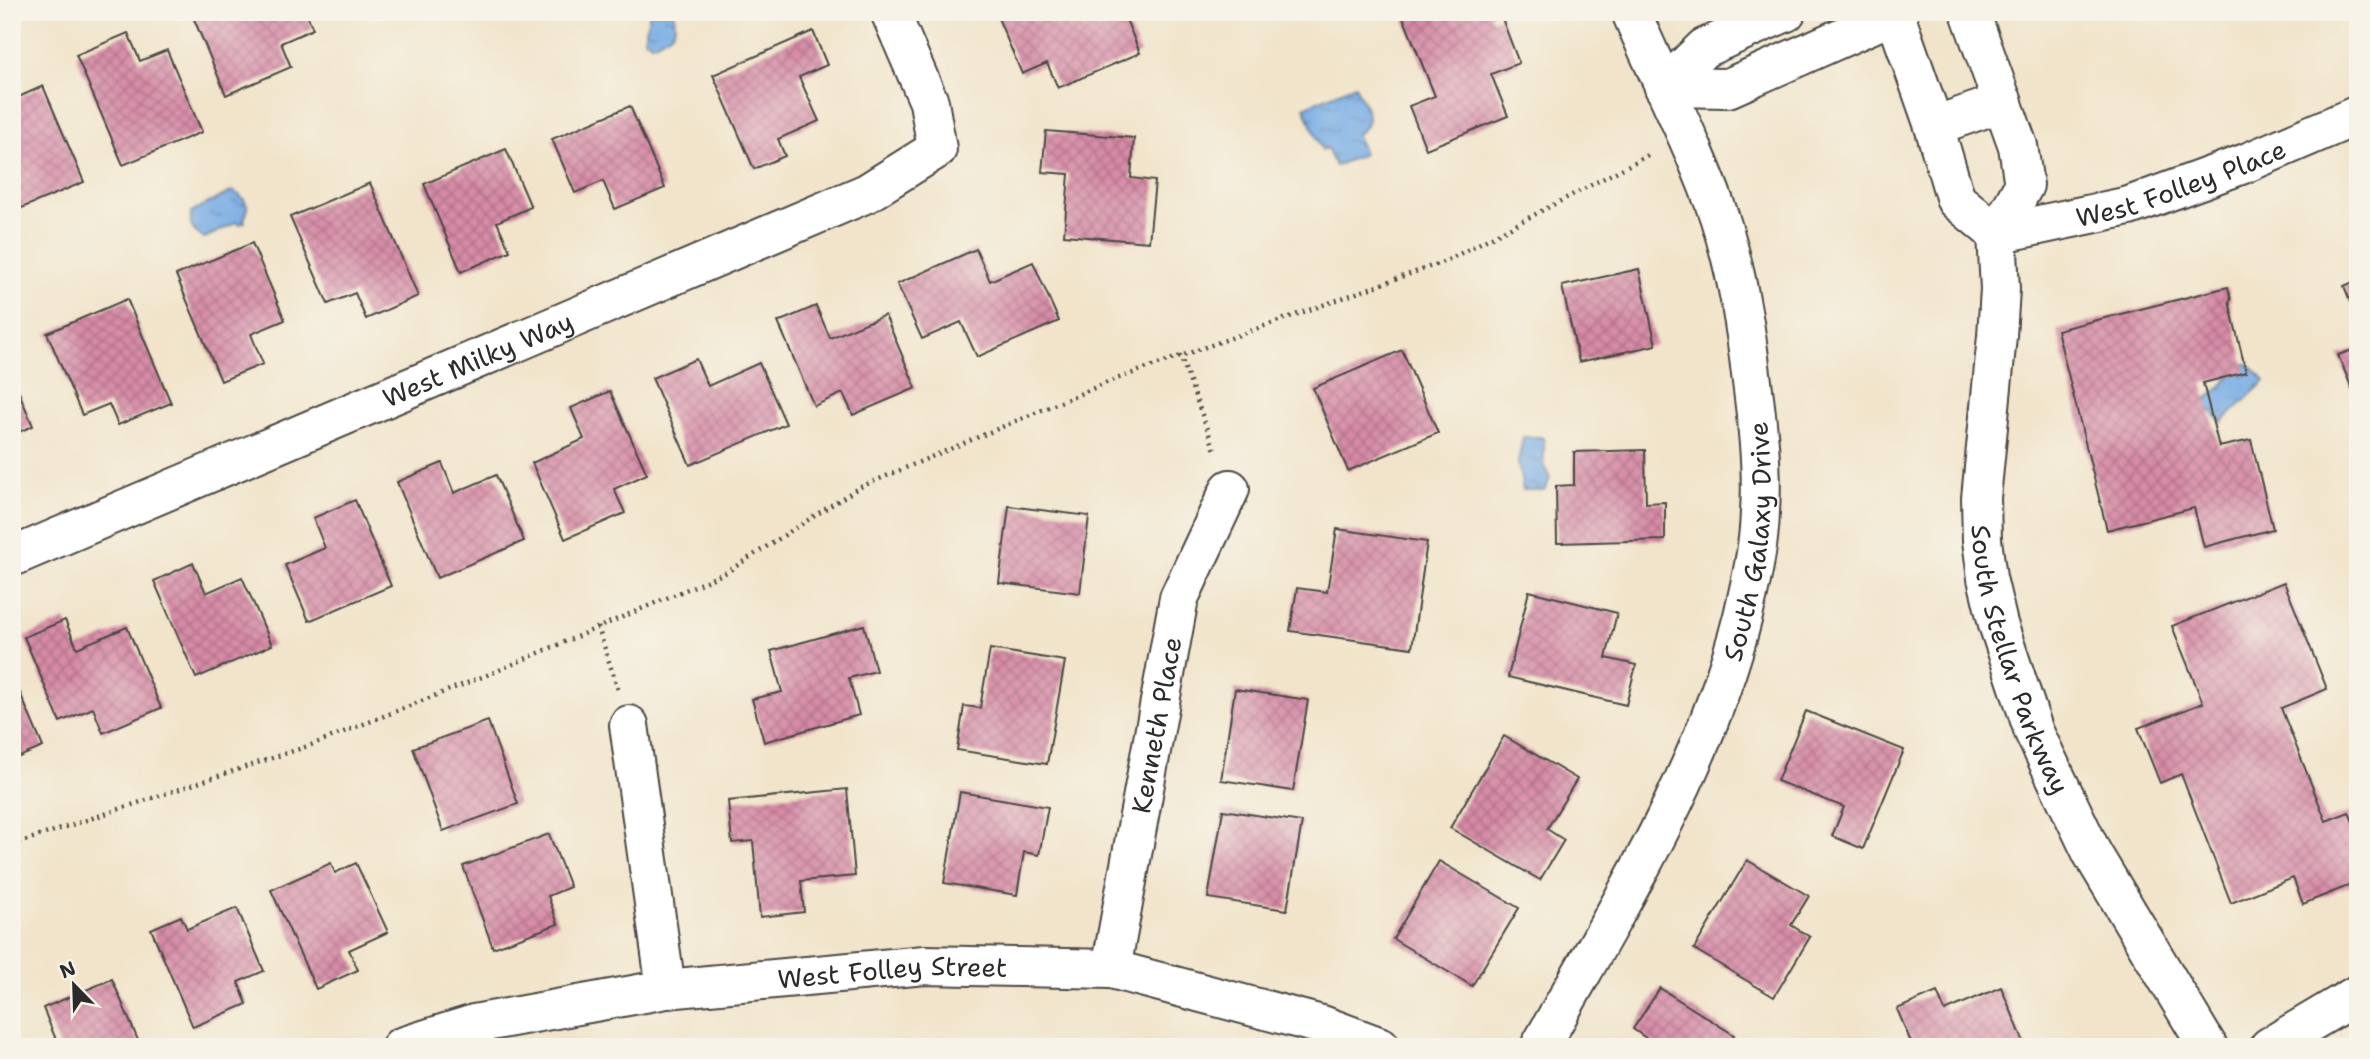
<svg xmlns="http://www.w3.org/2000/svg" width="2370" height="1059" viewBox="0 0 2370 1059" font-family="'Shantell Sans',sans-serif">
	<defs>
		<pattern id="water-ripples" width="26" height="14" patternUnits="userSpaceOnUse" patternTransform="scale(1.75)"><rect width="26" height="14" fill="#76abe4"/><path d="M2 4q2-2 4 0t4 0M15 11q2-2 4 0t4 0" fill="none" stroke="#618bb9"/></pattern>
		<pattern id="building-cross-hatch" width="8" height="8" patternUnits="userSpaceOnUse" patternTransform="scale(1.75)"><rect width="8" height="8" fill="#d78ba7"/><path d="M0 0l8 8M0 8l8-8" fill="none" stroke="#af7288"/></pattern>
	</defs>
	<rect width="100%" height="100%" fill="#f7f3e8"/>
	<filter id="ink" filterUnits="userSpaceOnUse"><feTurbulence type="fractalNoise" baseFrequency=".0143" numOctaves="2"/><feDisplacementMap in="SourceGraphic" scale="14" xChannelSelector="R" yChannelSelector="G"/><feConvolveMatrix kernelMatrix="1 2 1 2 8 2 1 2 1" color-interpolation-filters="sRGB"/></filter>
	<filter id="wash" filterUnits="userSpaceOnUse"><feTurbulence type="fractalNoise" baseFrequency=".00686" numOctaves="4" result="noise"/><feDisplacementMap in="SourceGraphic" scale="28" xChannelSelector="R" yChannelSelector="G"/><feGaussianBlur stdDeviation="1.57" result="paint"/><feColorMatrix in="noise" values="0 0 0 0 0 0 0 0 0 0 0 0 0 0 0 0 0 1.4 0 .05"/><feComposite in="paint" operator="in"/></filter>
	<g filter="url(#wash)">
		<rect width="100%" height="100%" fill="#f1e4ca"/>
		<g fill="url(#water-ripples)" stroke="#506b88" stroke-width="2">
			<path d="M650 12H674L675 25 673 32 653 44 644 38Z"/>
			<path d="M1355 85C1363 103 1379 123 1356 134L1364 154 1335 166 1327 148 1322 150 1304 107Z"/>
			<path d="M233 191C245 198 252 206 244 219L245 222 239 224 237 222 205 238C191 232 190 226 191 212Z"/>
			<path d="M2244 364H2249L2265 381 2222 422 2203 403Z"/>
			<path d="M1523 437H1541L1544 440V466L1550 479 1544 490H1523L1518 463Z"/>
		</g>
		<g id="blocks">
			<g fill="url(#building-cross-hatch)">
				<path d="M191 12H306L313 29 281 43 291 67 226 95Z"/>
				<path d="M1013 12H1123L1140 53 1058 88 1047 63 1022 74 998 18Z"/>
				<path d="M1415 12H1489L1492 20 1501 16 1519 63 1491 74 1508 116 1426 149 1409 106 1435 96 1403 17Z"/>
				<path d="M813 31 827 65 799 77 819 121 778 139 785 156 754 169 713 75Z"/>
				<path d="M128 33 140 61 167 50 202 132 123 165 76 55Z"/>
				<path d="M43 86 84 182 12 212V134L22 130 12 108V100Z"/>
				<path d="M630 106 665 188 615 209 603 181 575 193 552 139Z"/>
				<path d="M1046 131 1134 138 1131 178 1155 181 1149 242 1064 235 1069 174 1042 172Z"/>
				<path d="M506 149 531 207 497 222 510 251 461 272 424 184Z"/>
				<path d="M370 183 418 296 366 319 355 293 328 304 290 217Z"/>
				<path d="M252 243 285 320 251 334 263 364 221 381 176 275Z"/>
				<path d="M976 249 990 281 1033 262 1059 321 977 357 961 322 922 339 897 284Z"/>
				<path d="M1639 269 1656 345 1579 362 1562 286Z"/>
				<path d="M2358 280V320L2344 286Z"/>
				<path d="M2228 287 2231 300 2229 301 2246 372 2203 383 2219 447 2251 440 2273 529 2204 547 2194 508 2107 530 2057 330Z"/>
				<path d="M127 299 171 403 118 425 109 404 82 415 47 333Z"/>
				<path d="M816 306 830 338 885 315 916 388 853 415 843 393 814 406 778 322Z"/>
				<path d="M2358 348V403L2338 355Z"/>
				<path d="M1402 350 1438 433 1348 471 1313 388Z"/>
				<path d="M696 359 708 386 759 363 786 424 690 465 652 378Z"/>
				<path d="M12 376 33 426 12 435Z"/>
				<path d="M610 391 647 474 614 489 625 513 565 539 532 463 584 439 571 408Z"/>
				<path d="M1645 450 1646 503 1665 502V540L1557 543 1556 486 1574 485V452Z"/>
				<path d="M442 463 454 493 496 475 524 541 437 578 397 482Z"/>
				<path d="M355 500 391 586 309 621 285 565 325 548 313 518Z"/>
				<path d="M1009 506 1089 516 1080 593 999 583Z"/>
				<path d="M1337 529 1427 542 1412 648 1290 631 1297 588 1327 592Z"/>
				<path d="M193 563 206 593 242 577 272 645 196 678 154 581Z"/>
				<path d="M2284 582 2327 689 2281 708 2326 821 2349 812 2358 834V882L2303 904 2293 878 2231 903 2181 774 2160 783 2138 728 2203 703 2172 626Z"/>
				<path d="M1529 591 1617 613 1606 658 1636 665 1626 705 1508 677Z"/>
				<path d="M65 620 77 648 127 627 161 708 103 733 93 708 60 722 24 637Z"/>
				<path d="M864 625 876 671 849 678 859 715 764 742 752 699 782 692 771 651Z"/>
				<path d="M990 649 1065 661 1047 764 957 750 964 706 980 708Z"/>
				<path d="M15 681 43 747 12 760V682Z"/>
				<path d="M1235 689 1308 700 1293 791 1221 780Z"/>
				<path d="M1806 711 1904 750 1863 849 1832 836 1844 807 1777 781Z"/>
				<path d="M488 721 518 804 443 831 413 748Z"/>
				<path d="M1504 736 1577 779 1547 829 1564 840 1540 880 1450 828Z"/>
				<path d="M847 789 855 876 801 881 804 912 760 917 753 841 732 843 728 801Z"/>
				<path d="M960 792 1048 807 1039 855 1024 852 1017 895 944 883Z"/>
				<path d="M1223 810 1302 822 1287 910 1208 898Z"/>
				<path d="M549 834 570 887 548 896 558 924 493 948 463 866Z"/>
				<path d="M1747 860 1809 896 1791 925 1810 937 1774 997 1694 949Z"/>
				<path d="M1439 861 1519 908 1472 986 1393 939Z"/>
				<path d="M331 863 335 873 356 863 388 932 349 950 358 970 316 989 271 890Z"/>
				<path d="M237 908 264 971 238 982 247 1004 193 1027 151 929 181 916 187 929Z"/>
				<path d="M112 979 140 1045 59 1047 43 1008Z"/>
				<path d="M2001 987 2026 1047H1913L1897 1009 1937 992 1945 1011Z"/>
				<path d="M1660 988 1734 1035 1726 1047H1659L1633 1029Z"/>
				<path d="M1007 1044H1037L1038 1047H1007Z"/>
			</g>
		</g>
	</g>
	<g filter="url(#ink)">
		<use href="#blocks" fill-opacity="0" stroke="#494743" stroke-width="2"/>
		<g fill="none" stroke-linecap="round" stroke-linejoin="round">
			<defs>
				<g id="minor">
					<path d="M1894 12 1934 126 1956 200 1997 234"/>
					<path id="s1" d="M1970 12 2018 146 2024 185 1997 234 2000 289 1997 336 1981 498 1982 540 1987 578 1998 624 2034 732 2092 853 2208 1047"/>
					<path d="M1664 87 1728 88 1899 12"/>
					<path d="M1664 87 1704 48 1786 12"/>
					<path d="M1934 126 2003 102"/>
					<path id="s2" d="M1997 234 2129 206 2246 163 2358 115"/>
					<path id="s3" d="M12 557 867 193 937 149 929 102 890 12"/>
					<path d="M629 725 666 989"/>
					<path id="s4" d="M1111 969 1179 598 1230 489"/>
					<path id="s5" d="M401 1047 474 1024 666 989 925 965 1111 969 1322 1025 1381 1047"/>
					<path id="s6" d="M1540 1047C1617 908 1704 772 1743 616 1751 582 1759 547 1760 512 1763 466 1757 420 1751 374 1745 321 1736 268 1719 216 1695 147 1660 80 1631 12"/>
					<path d="M2269 1047 2358 994"/>
				</g>
			</defs>
			<use href="#minor" stroke="#494743" stroke-width="42"/>
			<g stroke="#494743" stroke-width="4.5" stroke-dasharray="2 5" stroke-linecap="butt">
				<path d="M1180 355 1216 453"/>
				<path d="M598 627 618 690"/>
				<path d="M12 845 311 745 497 671 727 572 858 488 1108 382 1446 261 1652 153"/>
			</g>
			<use href="#minor" stroke="#fff" stroke-width="38"/>
		</g>
	</g>
	<g text-anchor="middle" dominant-baseline="central" stroke-width="5" stroke-linejoin="round" paint-order="stroke">
		<g font-size="26" fill="#2b2b2b" stroke="#f7f3e8">
			<text stroke="none"><textPath href="#s2" startOffset="191">West Folley Place</textPath></text>
			<text stroke="none"><textPath href="#s3" startOffset="506">West Milky Way</textPath></text>
			<text stroke="none"><textPath href="#s6" startOffset="553">South Galaxy Drive</textPath></text>
			<text stroke="none"><textPath href="#s1" startOffset="670">South Stellar Parkway</textPath></text>
			<text stroke="none"><textPath href="#s4" startOffset="248">Kenneth Place</textPath></text>
			<text stroke="none"><textPath href="#s5" startOffset="499">West Folley Street</textPath></text>
		</g>
	</g>
	<rect width="2370" height="1059" fill="none" stroke="#f7f3e8" stroke-width="42"/>
	<g transform="translate(74 985) rotate(337)" stroke="#f7f3e8" stroke-width="5" paint-order="stroke">
	<path d="M0-5L12 26L0 18L-12 26Z" fill="#2b2b2b"/>
	<text y="-10" font-size="19" font-weight="bold" text-anchor="middle" fill="#2b2b2b">N</text>
	</g>
</svg>
